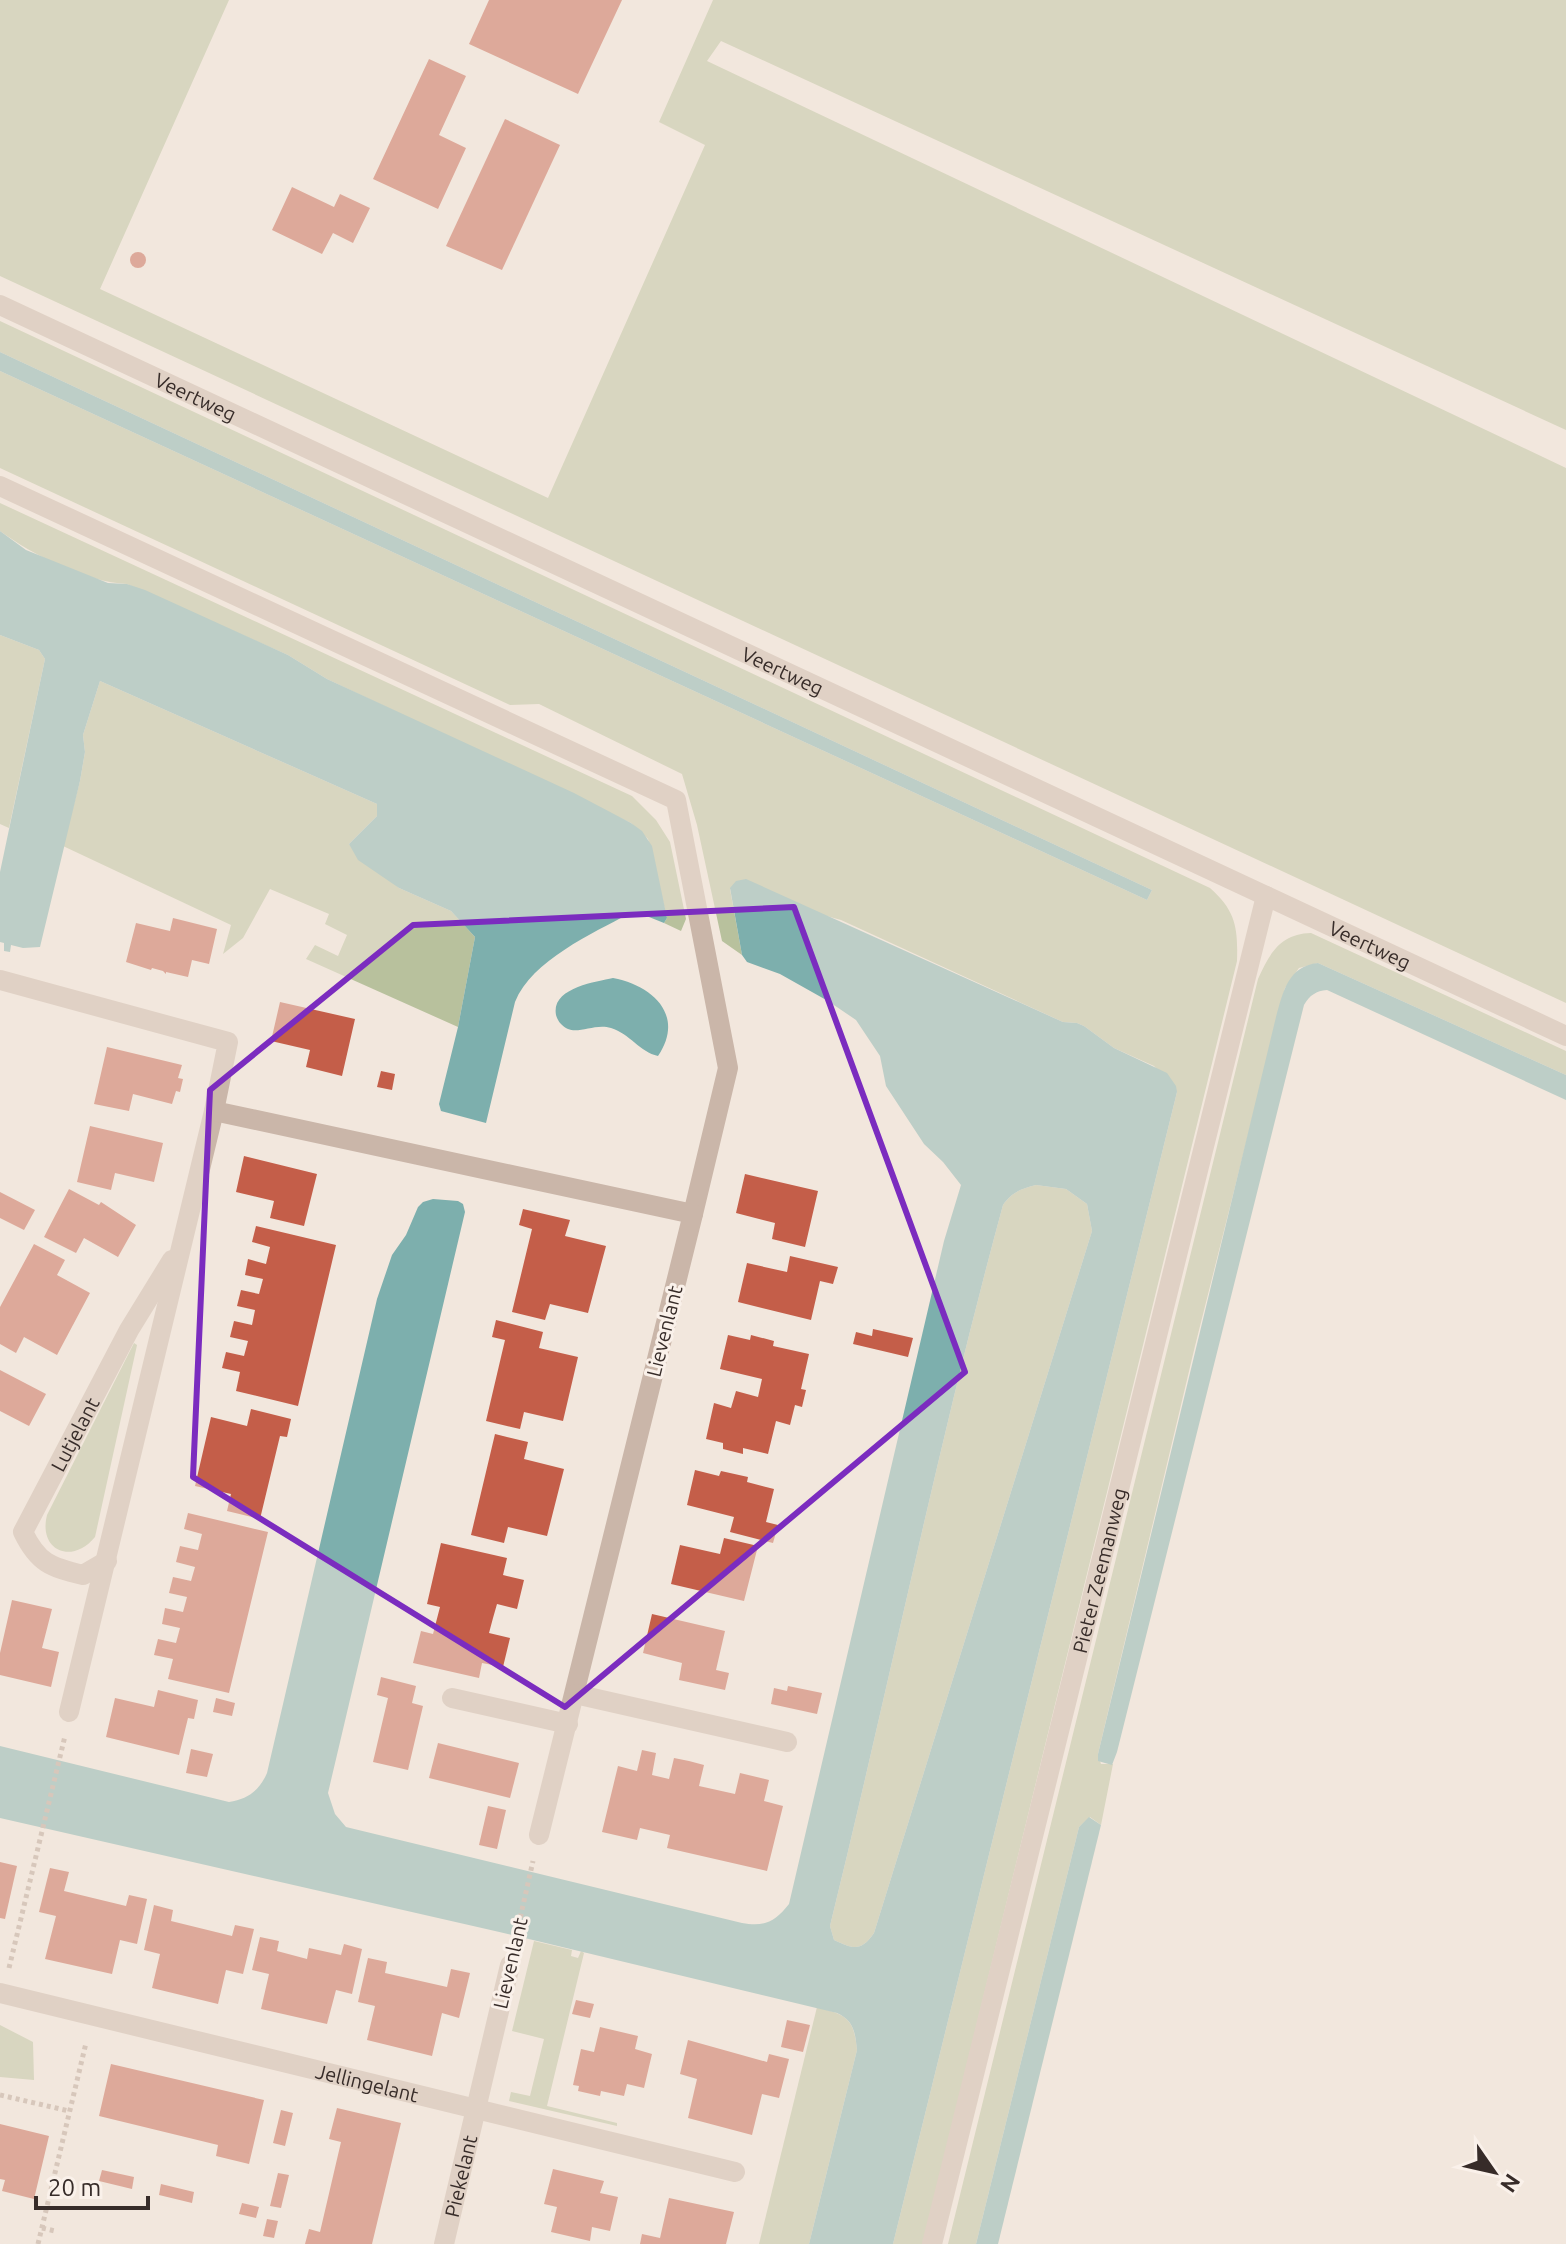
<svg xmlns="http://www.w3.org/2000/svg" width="1566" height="2244" viewBox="0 0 1566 2244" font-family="Ubuntu,sans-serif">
	<rect width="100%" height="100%" fill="#f2e7dd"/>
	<g fill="#b8c19d">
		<path d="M0 0H229L100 289 548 498 705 145 659 122 713 0H1566V430L721 41 707 61 1566 468V1003L0 276Z"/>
		<path d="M0 321 1210 888C1236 911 1238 928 1237 961L923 2244H893L1177 1092 1154 1066 1114 1048 1084 1026 1077 1023 1063 1022 841 920 730 889 742 955 722 941 697 825 682 774 539 704 510 705 0 468V371L1147 900 1152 890 0 352Z"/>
		<path d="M0 503 632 796 656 820 670 842 686 919 681 931 664 923 667 918 648 839 631 823 327 679 288 655 127 584C86 582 33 555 0 531Z"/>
		<path d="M0 635 39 650 45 659 9 828 0 824Z"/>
		<path d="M100 681 377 804V816L349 844 399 888 451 911 475 937 458 1027 306 959 315 945 338 956 347 935 325 924 329 914 270 889 243 938 223 954 231 925 63 846 80 781 85 752 83 735Z"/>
		<path d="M1311 933 1566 1051V1075L1318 963 1299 968 1285 988 1195 1346 1098 1754 1101 1764H1113L1101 1825 1090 1817 1079 1827 976 2244H948L1258 979C1270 953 1280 934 1311 933Z"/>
		<path d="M1036 1185 1066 1189 1087 1204 1092 1231 874 1933C861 1952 853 1949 834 1940L830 1926C889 1686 938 1444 1003 1205 1012 1192 1021 1189 1036 1185Z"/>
		<path d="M134 1343 137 1345 95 1537C72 1565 38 1551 47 1515Z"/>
		<path d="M534 1941 572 1950 571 1956 578 1958 581 1951 584 1953 547 2106 617 2123V2126L509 2101 511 2092 530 2096 544 2039 512 2031Z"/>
		<path d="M817 2007C846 2015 854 2018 857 2050L809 2244H759Z"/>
		<path d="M0 2025 33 2042 34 2080 0 2077Z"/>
	</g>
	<g fill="#7dafad" fill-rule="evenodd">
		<path d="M0 352 1152 890 1147 900 0 371Z"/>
		<path d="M0 531 26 550 108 583 127 584 145 590 288 655 327 679 574 793 631 823 642 831 652 846 667 918 664 923 639 913H630C592 934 532 960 515 1002L486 1123 441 1111 439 1104 458 1027 475 937 451 911 399 888 358 860 349 844 377 816V804L100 681 83 735 85 752 80 781 40 947 23 948 11 945 10 952 4 951V943L0 942V872L45 659 39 650 0 635Z"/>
		<path d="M746 879 1063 1022 1077 1023 1084 1026 1114 1048 1167 1073 1176 1086 1177 1092 893 2244H809L857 2050C855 2032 854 2021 837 2013L495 1931 0 1818V1746L229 1802C248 1799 259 1791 267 1773L377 1299 392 1255 406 1235 418 1207 423 1202 433 1199 458 1201 463 1204 465 1212 328 1793 335 1814 346 1827 742 1923C764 1927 775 1922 789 1904L944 1241 961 1185 943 1162 924 1144 886 1086 880 1056 856 1020 828 1001 780 974 747 962 742 955 730 888 736 881ZM1036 1185 1066 1189 1087 1204 1092 1231 874 1933C861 1952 853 1949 834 1940L830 1926C889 1686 938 1444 1003 1205 1012 1192 1021 1189 1036 1185Z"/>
		<path d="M1318 963 1566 1075V1100L1327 990C1316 991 1310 995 1304 1005L1117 1752 1112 1765 1098 1761V1754L1276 1017C1283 992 1288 966 1318 963Z"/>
		<path d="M613 978C654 986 685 1016 658 1056 640 1052 630 1034 611 1028 596 1023 579 1034 568 1029 562 1026 558 1022 556 1015 551 988 595 982 613 978Z"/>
		<path d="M1089 1817 1101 1825 998 2244H976L1079 1827Z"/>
	</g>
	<g fill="#c45e49">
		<path d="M489 0H622L578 94 469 44Z"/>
		<path d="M429 59 466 76 439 135 466 148 438 209 373 179Z"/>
		<path d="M505 119 560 145 502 270 446 246Z"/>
		<path d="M292 187 334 207 340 194 370 208 353 243 333 233 322 254 272 230Z"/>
		<circle cx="138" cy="260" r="8"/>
		<path d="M173 918 217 929 209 964 192 960 188 977 166 972V974L163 971 152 968 151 970 126 962 136 923 170 931Z"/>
		<path d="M280 1002 355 1019 342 1076 306 1067 310 1050 271 1041Z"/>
		<path d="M107 1047 182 1065 178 1078 183 1079 180 1092 176 1091 172 1104 133 1094 129 1111 94 1104Z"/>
		<path d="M381 1071 395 1074 392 1090 377 1087Z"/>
		<path d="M90 1126 163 1143 154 1182 115 1173 111 1190 77 1182Z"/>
		<path d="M244 1156 317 1174 304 1226 270 1218 274 1201 236 1192Z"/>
		<path d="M745 1174 818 1191 805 1247 772 1239 775 1223 736 1213Z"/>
		<path d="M69 1189 99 1205 101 1202 136 1225 118 1257 84 1238 76 1253 44 1237Z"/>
		<path d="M0 1192 35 1210 24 1230 0 1218Z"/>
		<path d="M523 1209 570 1220 565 1236 606 1246 588 1313 550 1304 545 1320 512 1312 532 1229 519 1225Z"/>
		<path d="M256 1226 336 1245 298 1406 236 1391 240 1372 222 1368 226 1352 244 1356 248 1341 230 1337 234 1321 252 1325 255 1310 237 1306 241 1290 259 1294 263 1279 245 1275 248 1259 266 1264 270 1247 252 1242Z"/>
		<path d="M34 1244 65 1260 57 1275 90 1293 57 1355 24 1337 16 1353 0 1344V1307Z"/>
		<path d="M790 1256 838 1267 833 1284 820 1281 811 1320 738 1302 747 1263 787 1272Z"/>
		<path d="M496 1320 543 1332 539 1348 578 1357 563 1421 524 1412 520 1429 486 1421 505 1340 492 1337Z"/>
		<path d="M873 1329 913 1338 908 1357 853 1344 856 1332 872 1336Z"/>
		<path d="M728 1335 750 1340 751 1335 774 1341 773 1346 809 1354 801 1389 806 1390 802 1407 795 1405 790 1425 776 1421 768 1454 743 1448V1454L723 1449V1443L706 1439 714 1403 731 1408 736 1391 758 1397 762 1379 720 1369Z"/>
		<path d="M0 1370 46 1394 29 1426 0 1411Z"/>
		<path d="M251 1409 291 1419 287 1437 280 1436 260 1519 227 1511 231 1494 195 1486 211 1417 247 1426Z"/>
		<path d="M495 1434 528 1442 524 1459 564 1469 547 1536 508 1527 504 1543 471 1535Z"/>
		<path d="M695 1470 719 1476 721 1471 748 1477 747 1482 774 1489 766 1522 778 1525 773 1543 730 1532 734 1517 687 1505Z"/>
		<path d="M188 1513 268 1532 229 1693 168 1679 173 1659 154 1655 158 1639 176 1643 180 1628 162 1624 165 1608 183 1612 187 1597 169 1593 173 1577 191 1581 195 1567 176 1562 180 1546 198 1550 202 1534 184 1529Z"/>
		<path d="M724 1538 758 1546 744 1601 671 1584 680 1545 720 1554Z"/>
		<path d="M441 1543 507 1558 503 1575 524 1580 517 1609 497 1604 493 1618 489 1633 510 1638 503 1667 482 1663 479 1678 413 1663 421 1631 433 1634 440 1607 427 1604Z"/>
		<path d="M12 1600 52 1609 42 1648 59 1652 51 1687 0 1675V1653Z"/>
		<path d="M652 1614 725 1631 716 1670 729 1673 725 1690 679 1680 682 1663 643 1653Z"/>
		<path d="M381 1677 416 1686 412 1703 423 1706 408 1770 373 1762 388 1698 377 1695Z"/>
		<path d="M788 1686 822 1693 817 1714 771 1704 774 1688 787 1691Z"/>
		<path d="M158 1690 198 1700 194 1719 188 1718 179 1755 106 1737 115 1698 154 1707Z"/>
		<path d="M216 1698 235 1703 232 1716 213 1712Z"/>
		<path d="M438 1743 519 1763 510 1798 429 1778Z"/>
		<path d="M191 1749 213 1754 207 1777 186 1773Z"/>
		<path d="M642 1750 656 1753 652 1775 669 1779 674 1758 689 1761 704 1765 699 1786 735 1794 740 1773 769 1780 764 1801 783 1806 767 1871 667 1848 670 1835 640 1828 637 1840 602 1832 618 1766 637 1771Z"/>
		<path d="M488 1806 506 1810 497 1849 479 1845Z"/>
		<path d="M0 1862 17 1866 5 1919 0 1918Z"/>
		<path d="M50 1868 69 1872 64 1891 126 1906 129 1895 147 1899 137 1944 120 1940 112 1974 45 1959 56 1916 39 1912Z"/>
		<path d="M154 1905 173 1910 171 1921 232 1936 235 1925 254 1929 243 1974 226 1970 218 2004 152 1988 160 1954 144 1950Z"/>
		<path d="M260 1937 279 1941 277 1951 307 1959 309 1948 341 1955 344 1944 362 1949 352 1994 336 1990 327 2024 261 2009 269 1974 252 1970Z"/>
		<path d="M368 1958 387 1962 385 1973 447 1987 451 1969 470 1973 459 2018 442 2013 432 2056 367 2040 375 2006 358 2002Z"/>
		<path d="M576 2000 594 2004 590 2018 572 2014Z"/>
		<path d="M787 2020 810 2025 803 2052 781 2047Z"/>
		<path d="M600 2027 638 2036 635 2049 652 2054 644 2088 627 2084 624 2096 601 2091 600 2096 578 2091 579 2086 573 2085 581 2049 594 2052Z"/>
		<path d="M688 2040 767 2062 769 2054 789 2059 779 2098 762 2094 752 2135 688 2118 697 2079 680 2074Z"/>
		<path d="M111 2064 264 2100 249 2164 216 2156 218 2145 99 2116Z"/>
		<path d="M337 2108 401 2123 372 2244H305L309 2229 320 2232 341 2142 329 2139Z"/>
		<path d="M281 2110 293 2113 285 2146 273 2143Z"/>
		<path d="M0 2124 49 2136 34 2199 2 2191 5 2180 0 2179Z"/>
		<path d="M553 2169 604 2181 600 2193 618 2197 610 2231 592 2227 590 2241 551 2232 557 2207 544 2204Z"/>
		<path d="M102 2170 134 2177 132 2189 99 2181Z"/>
		<path d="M278 2173 289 2175 281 2208 270 2206Z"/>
		<path d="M161 2184 194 2192 192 2203 159 2195Z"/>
		<path d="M669 2198 734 2212 726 2244H640L642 2234 660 2238Z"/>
		<path d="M242 2203 259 2207 256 2218 239 2214Z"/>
		<path d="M267 2219 278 2221 274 2238 263 2236Z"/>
	</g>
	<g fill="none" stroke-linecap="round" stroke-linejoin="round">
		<g stroke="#b6a093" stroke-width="5" stroke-dasharray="4 4" stroke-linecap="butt">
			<path d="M515 1941 533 1861"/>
			<path d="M9 1968 65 1736"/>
			<path d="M0 2095 69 2111"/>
			<path d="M42 2228 55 2231"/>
			<path d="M38 2244 86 2043"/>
		</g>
		<g stroke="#cab6a9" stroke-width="20">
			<path id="s1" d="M0 305 1566 1036"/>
			<path d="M0 486 676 800 728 1068 693 1214"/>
			<path d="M0 980 228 1042 214 1111 69 1712"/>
			<path d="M214 1111 693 1214 539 1835"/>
			<path id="s2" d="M107 1561 83 1575C50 1567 38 1563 23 1532L129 1330 172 1260"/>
			<path d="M575 1694 787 1742"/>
			<path d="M452 1698 568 1724"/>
			<path id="s3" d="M0 1993 735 2172"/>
			<path id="s4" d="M444 2244 510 1965"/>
			<path id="s5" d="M932 2244 1266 896"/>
		</g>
	</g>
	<path d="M0 0H1566V2244H0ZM794 907 965 1372 565 1707 193 1477 210 1090 413 925Z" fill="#f2e7dd" fill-opacity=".55" fill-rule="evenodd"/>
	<path fill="none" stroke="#7b2cbf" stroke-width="6" stroke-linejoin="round" d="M794 907 965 1372 565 1707 193 1477 210 1090 413 925Z"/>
	<g text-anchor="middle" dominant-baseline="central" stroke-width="6" stroke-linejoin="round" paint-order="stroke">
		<g font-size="20" fill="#372c29" stroke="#faf1ea">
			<text stroke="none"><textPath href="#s1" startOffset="216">Veertweg</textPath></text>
			<text stroke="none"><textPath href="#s1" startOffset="864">Veertweg</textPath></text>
			<text stroke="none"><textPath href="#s1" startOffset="1512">Veertweg</textPath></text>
			<text transform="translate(664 1331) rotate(-76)">Lievenlant</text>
			<text stroke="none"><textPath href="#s2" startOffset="216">Lutjelant</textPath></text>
			<text stroke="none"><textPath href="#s5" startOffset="694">Pieter Zeemanweg</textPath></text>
			<text transform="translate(510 1963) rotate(-77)">Lievenlant</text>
			<text stroke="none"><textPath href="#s3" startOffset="378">Jellingelant</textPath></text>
			<text stroke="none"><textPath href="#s4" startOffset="70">Piekelant</textPath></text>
		</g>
	</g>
	<g transform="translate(1494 2172) rotate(124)" stroke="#faf1ea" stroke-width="6" paint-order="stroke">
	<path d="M0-6L14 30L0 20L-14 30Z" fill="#372c29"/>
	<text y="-12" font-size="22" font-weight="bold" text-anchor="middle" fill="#372c29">N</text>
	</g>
	<path d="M36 2196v12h112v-12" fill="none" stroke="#372c29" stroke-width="4"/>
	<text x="48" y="2196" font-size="24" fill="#372c29" stroke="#faf1ea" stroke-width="6" paint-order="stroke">20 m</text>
</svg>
